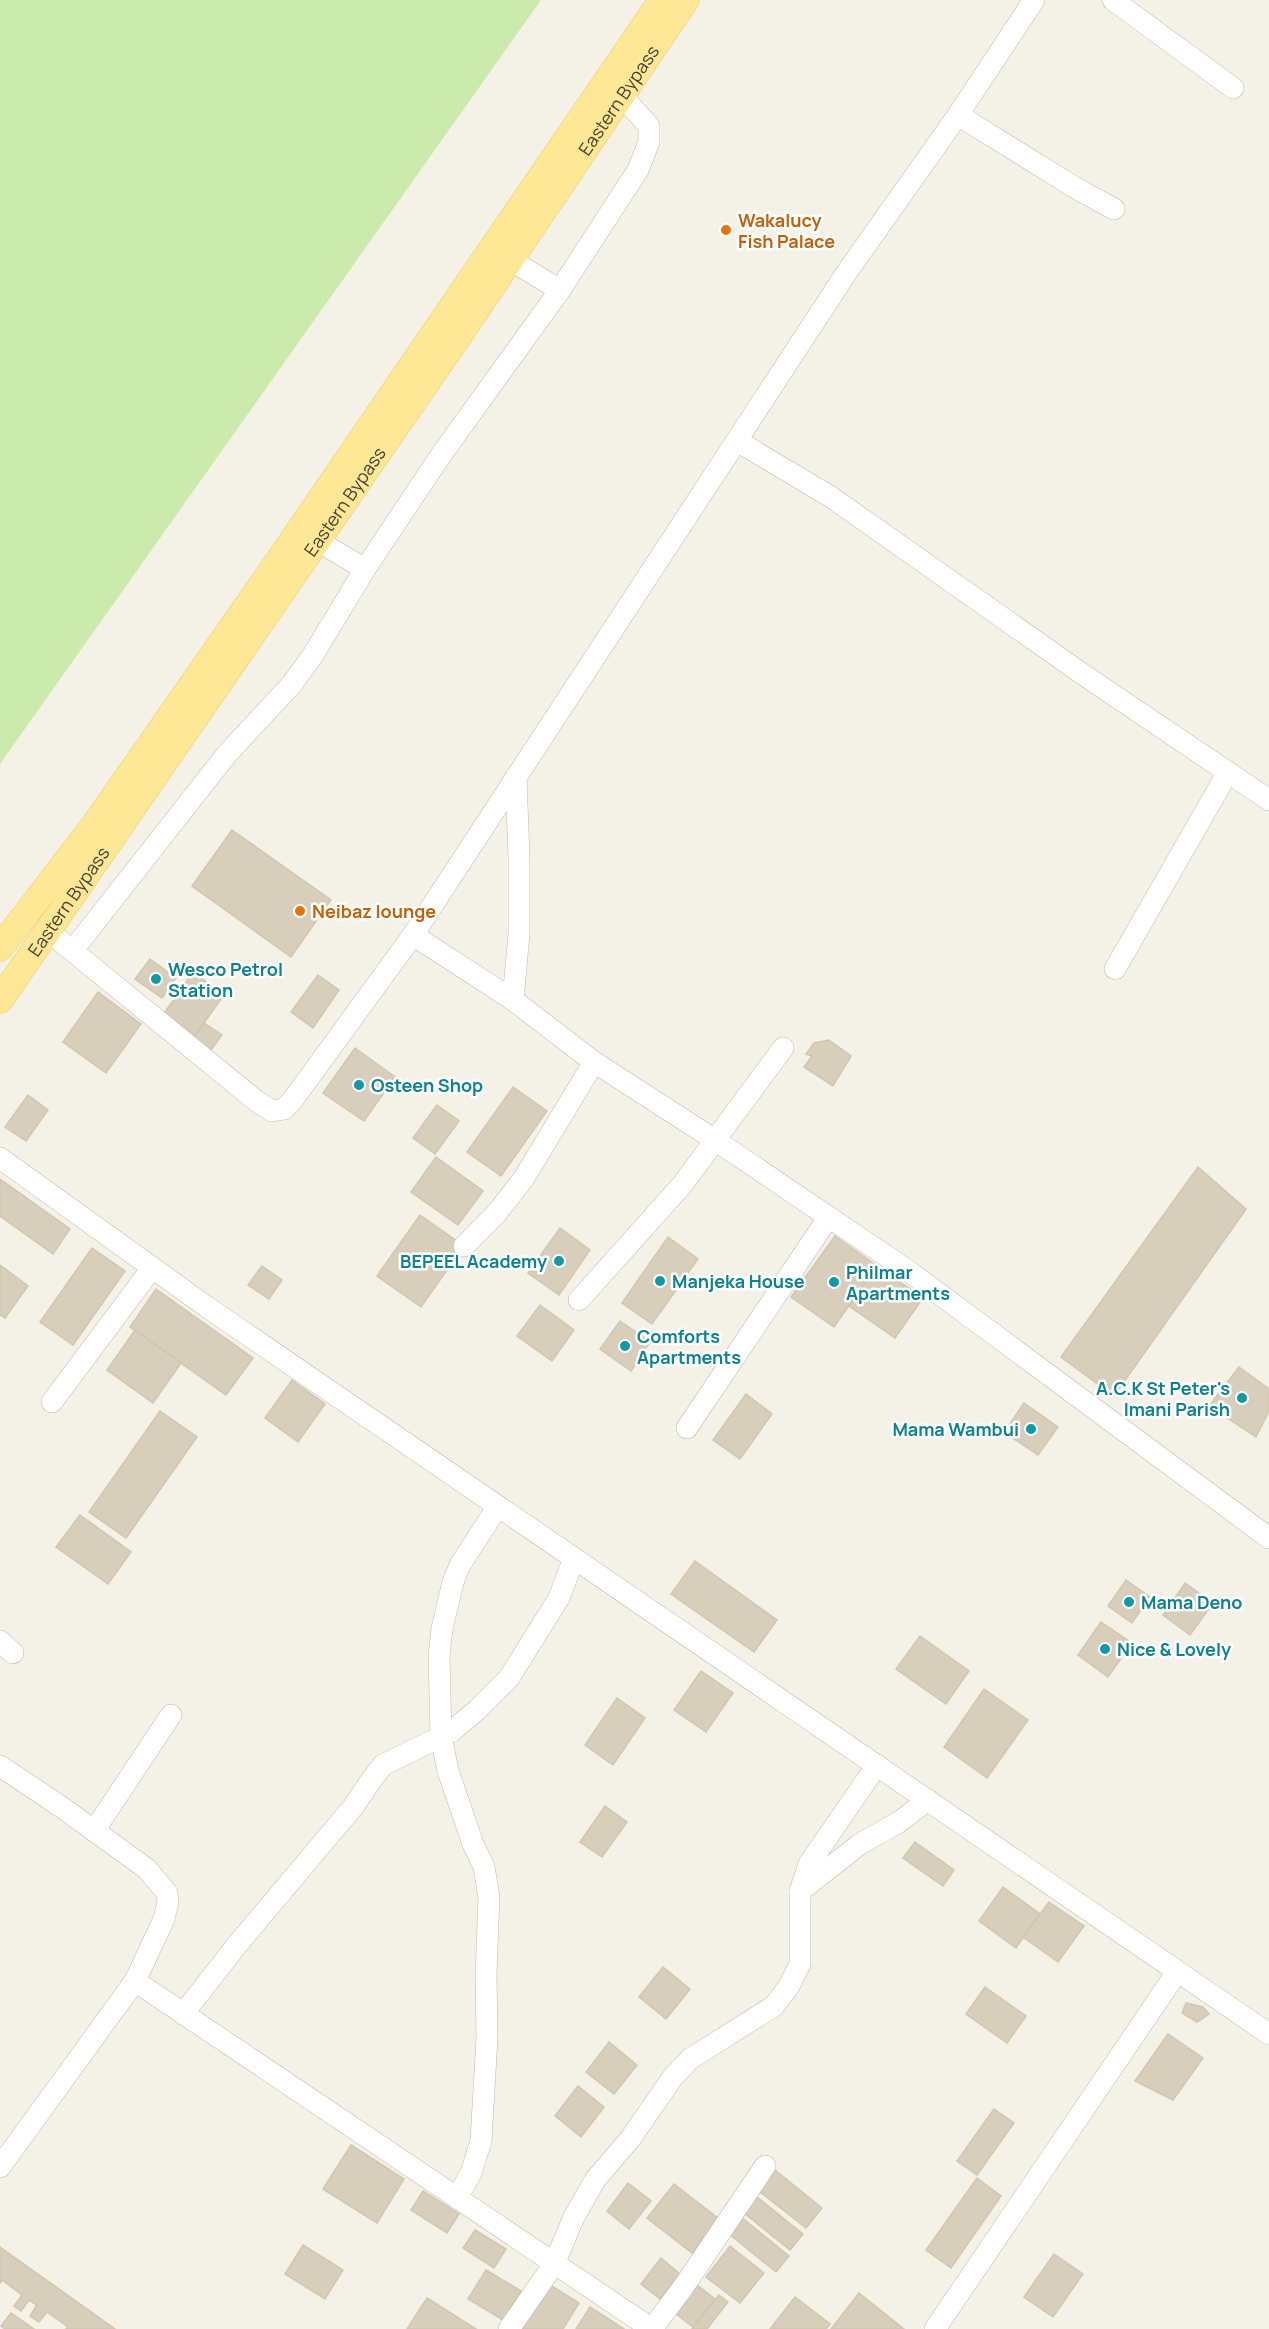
<svg xmlns="http://www.w3.org/2000/svg" width="1269" height="2329" viewBox="0 0 1269 2329" font-family="Manrope,sans-serif">
	<rect width="100%" height="100%" fill="#f4f1e7"/>
	<path fill="#cbebad" d="M0 0H541L0 764Z"/>
	<g fill="#d7cebc" stroke="#d2c6ae" stroke-width="1.5">
		<path d="M232 830 331 900 291 957 192 886Z"/>
		<path d="M150 959 176 978 162 998 135 979Z"/>
		<path d="M193 972 224 995 191 1041 160 1019Z"/>
		<path d="M318 975 339 990 313 1028 291 1012Z"/>
		<path d="M98 992 141 1024 106 1073 63 1042Z"/>
		<path d="M204 1023 222 1035 208 1054 191 1041Z"/>
		<path d="M829 1040 851 1056 833 1086 804 1067 812 1056 806 1054 814 1043Z"/>
		<path d="M355 1048 395 1077 364 1121 323 1093Z"/>
		<path d="M513 1087 547 1111 501 1176 467 1152Z"/>
		<path d="M28 1095 48 1110 26 1141 5 1127Z"/>
		<path d="M437 1105 459 1121 435 1154 413 1138Z"/>
		<path d="M436 1157 483 1191 458 1225 411 1192Z"/>
		<path d="M1198 1167 1246 1209 1114 1396 1061 1357Z"/>
		<path d="M0 1179 70 1229 53 1254 0 1216Z"/>
		<path d="M420 1215 464 1246 421 1307 377 1276Z"/>
		<path d="M560 1228 590 1250 559 1295 528 1273Z"/>
		<path d="M835 1236 877 1266 834 1327 791 1297Z"/>
		<path d="M668 1237 698 1259 652 1324 622 1303Z"/>
		<path d="M92 1248 125 1271 73 1345 40 1322Z"/>
		<path d="M0 1265 28 1286 5 1318 0 1315Z"/>
		<path d="M262 1266 282 1280 269 1299 248 1285Z"/>
		<path d="M877 1266 923 1298 895 1338 849 1306Z"/>
		<path d="M156 1289 253 1358 226 1395 130 1327Z"/>
		<path d="M540 1305 574 1330 552 1361 517 1336Z"/>
		<path d="M620 1321 650 1342 631 1371 600 1349Z"/>
		<path d="M135 1330 181 1363 153 1403 107 1370Z"/>
		<path d="M1239 1367 1269 1389V1411L1256 1437 1209 1406Z"/>
		<path d="M292 1380 325 1404 298 1442 265 1418Z"/>
		<path d="M746 1394 772 1414 740 1459 713 1440Z"/>
		<path d="M1024 1403 1058 1427 1038 1455 1004 1432Z"/>
		<path d="M160 1411 197 1437 126 1538 89 1512Z"/>
		<path d="M80 1515 131 1552 108 1584 56 1547Z"/>
		<path d="M695 1561 777 1620 754 1652 671 1594Z"/>
		<path d="M1126 1580 1150 1597 1132 1623 1108 1606Z"/>
		<path d="M1185 1583 1213 1603 1190 1635 1163 1615Z"/>
		<path d="M1101 1622 1132 1643 1108 1677 1078 1655Z"/>
		<path d="M920 1636 969 1671 946 1704 896 1669Z"/>
		<path d="M701 1671 733 1693 706 1732 674 1710Z"/>
		<path d="M984 1689 1028 1720 987 1778 944 1747Z"/>
		<path d="M617 1698 645 1718 613 1765 585 1745Z"/>
		<path d="M605 1806 627 1822 602 1857 580 1842Z"/>
		<path d="M915 1842 954 1870 943 1886 903 1858Z"/>
		<path d="M1003 1887 1040 1914 1016 1948 979 1921Z"/>
		<path d="M1049 1902 1084 1926 1058 1962 1023 1937Z"/>
		<path d="M663 1967 690 1989 666 2019 639 1997Z"/>
		<path d="M985 1987 1026 2016 1007 2043 966 2014Z"/>
		<path d="M1186 2003 1203 2007 1209 2014 1197 2022 1182 2013Z"/>
		<path d="M1168 2034 1203 2058 1173 2100 1135 2081Z"/>
		<path d="M609 2042 637 2065 614 2094 586 2072Z"/>
		<path d="M578 2086 604 2107 581 2137 555 2116Z"/>
		<path d="M994 2109 1014 2123 977 2175 957 2161Z"/>
		<path d="M351 2145 404 2179 377 2223 323 2189Z"/>
		<path d="M775 2170 822 2208 806 2228 759 2191Z"/>
		<path d="M977 2178 1001 2196 951 2268 926 2250Z"/>
		<path d="M628 2183 651 2201 629 2229 607 2211Z"/>
		<path d="M674 2184 719 2219 692 2253 647 2218Z"/>
		<path d="M423 2191 459 2214 447 2233 411 2210Z"/>
		<path d="M757 2197 803 2234 790 2250 744 2213Z"/>
		<path d="M741 2217 789 2256 776 2272 728 2233Z"/>
		<path d="M475 2230 506 2249 494 2268 463 2248Z"/>
		<path d="M303 2245 343 2270 325 2299 285 2274Z"/>
		<path d="M730 2246 764 2273 740 2303 706 2277Z"/>
		<path d="M0 2247 115 2329H66L68 2327 47 2312 39 2322 30 2316 37 2305 29 2300 21 2311 14 2306 22 2295 2 2280 0 2283Z"/>
		<path d="M1054 2254 1083 2274 1053 2317 1024 2297Z"/>
		<path d="M661 2258 680 2274 660 2299 641 2284Z"/>
		<path d="M486 2270 521 2291 503 2320 468 2299Z"/>
		<path d="M547 2283 579 2303 563 2329H524L519 2326Z"/>
		<path d="M697 2285 715 2299 693 2327 675 2313Z"/>
		<path d="M859 2293 904 2329H831Z"/>
		<path d="M719 2295 728 2302 707 2329H692Z"/>
		<path d="M795 2297 830 2324 826 2329H770Z"/>
		<path d="M427 2298 476 2329H407Z"/>
		<path d="M590 2307 624 2329H576Z"/>
		<path d="M11 2313 34 2329H5L1 2326Z"/>
	</g>
	<g fill="none" stroke-linecap="round" stroke-linejoin="round">
		<defs>
			<g id="minor">
				<path d="M1113 0 1233 88"/>
				<path d="M958 115 1074 187 1114 209"/>
				<path d="M510 260 560 290"/>
				<path d="M737 441 831 497 1081 673 1269 800"/>
				<path d="M316 540 365 569"/>
				<path d="M48 931 259 1103 272 1111 284 1109 292 1101 413 935 847 272 958 115 1034 0"/>
				<path d="M413 935 513 1000 594 1062 715 1140 907 1270 1269 1538"/>
				<path d="M73 950 227 754 292 684 313 655 365 569 441 455 560 290 638 170 649 142V126L622 96"/>
				<path d="M1115 969 1228 772"/>
				<path d="M513 1000 519 934V857L516 777"/>
				<path d="M0 1158 207 1307 1269 2034"/>
				<path d="M464 1246 496 1214 524 1178 594 1062"/>
				<path d="M579 1300 682 1185 783 1048"/>
				<path d="M52 1402 152 1268"/>
				<path d="M687 1428 828 1218"/>
				<path d="M0 1641 13 1653"/>
				<path d="M0 1766 60 1806 147 1869 167 1893 168 1902 164 1919 135 1981 0 2167"/>
				<path d="M94 1831 171 1715"/>
				<path d="M800 1891 860 1844 899 1822 928 1800"/>
				<path d="M135 1981 652 2329"/>
				<path d="M183 2014 237 1945 353 1807 372 1779 383 1765 452 1731 477 1710 509 1678 559 1598 574 1558"/>
				<path d="M457 2198 471 2173 481 2141 487 2038 486 1974 489 1897 484 1867 473 1844 448 1771 441 1736 439 1656 442 1629 453 1582 460 1565 498 1506"/>
				<path d="M509 2329 554 2264 574 2217 595 2180 630 2139 673 2077 690 2059 774 2006 789 1986 800 1964V1891L809 1864 877 1765"/>
				<path d="M652 2329 684 2286 765 2166"/>
				<path d="M935 2329 1177 1972"/>
			</g>
			<g id="major">
				<path d="M0 948 95 824 277 563 662 0"/>
				<path id="s1" d="M0 1000 458 337 686 0"/>
			</g>
		</defs>
		<use href="#minor" stroke="#c1baa9" stroke-width="22"/>
		<use href="#major" stroke="#ebca5f" stroke-width="27"/>
		<use href="#minor" stroke="#fff" stroke-width="21"/>
		<use href="#major" stroke="#ffe895" stroke-width="26"/>
	</g>
	<g fill="#e8710a" stroke="#fff" stroke-width="2">
		<circle cx="726" cy="230" r="6"/>
		<circle cx="300" cy="911" r="6"/>
	</g>
	<g fill="#0f9aa8" stroke="#fff" stroke-width="2">
		<circle cx="156" cy="979" r="6"/>
		<circle cx="359" cy="1085" r="6"/>
		<circle cx="559" cy="1261" r="6"/>
		<circle cx="660" cy="1281" r="6"/>
		<circle cx="834" cy="1282" r="6"/>
		<circle cx="625" cy="1346" r="6"/>
		<circle cx="1242" cy="1398" r="6"/>
		<circle cx="1031" cy="1429" r="6"/>
		<circle cx="1129" cy="1602" r="6"/>
		<circle cx="1105" cy="1649" r="6"/>
	</g>
	<g text-anchor="middle" dominant-baseline="central" stroke-width="5" stroke-linejoin="round" paint-order="stroke">
		<g font-size="18" fill="#484235" stroke="#fff">
			<text stroke="none"><textPath href="#s1" startOffset="1092">Eastern Bypass</textPath></text>
			<text stroke="none"><textPath href="#s1" startOffset="606">Eastern Bypass</textPath></text>
			<text stroke="none"><textPath href="#s1" startOffset="120">Eastern Bypass</textPath></text>
		</g>
		<g font-size="18" font-weight="bold" fill="#c56008" stroke="#fff" text-anchor="start">
			<text x="738" y="220">Wakalucy<tspan x="738" dy="21">Fish Palace</tspan></text>
			<text x="312" y="911">Neibaz lounge</text>
		</g>
		<g font-size="18" font-weight="bold" fill="#0d838f" stroke="#fff" text-anchor="start">
			<text x="168" y="969">Wesco Petrol<tspan x="168" dy="21">Station</tspan></text>
			<text x="371" y="1085">Osteen Shop</text>
			<text x="547" y="1261" text-anchor="end">BEPEEL Academy</text>
			<text x="846" y="1272">Philmar<tspan x="846" dy="21">Apartments</tspan></text>
			<text x="672" y="1281">Manjeka House</text>
			<text x="637" y="1336">Comforts<tspan x="637" dy="21">Apartments</tspan></text>
			<text x="1230" y="1388" text-anchor="end">A.C.K St Peter's<tspan x="1230" dy="21">Imani Parish</tspan></text>
			<text x="1019" y="1429" text-anchor="end">Mama Wambui</text>
			<text x="1141" y="1602">Mama Deno</text>
			<text x="1117" y="1649">Nice &amp; Lovely</text>
		</g>
	</g>
</svg>
